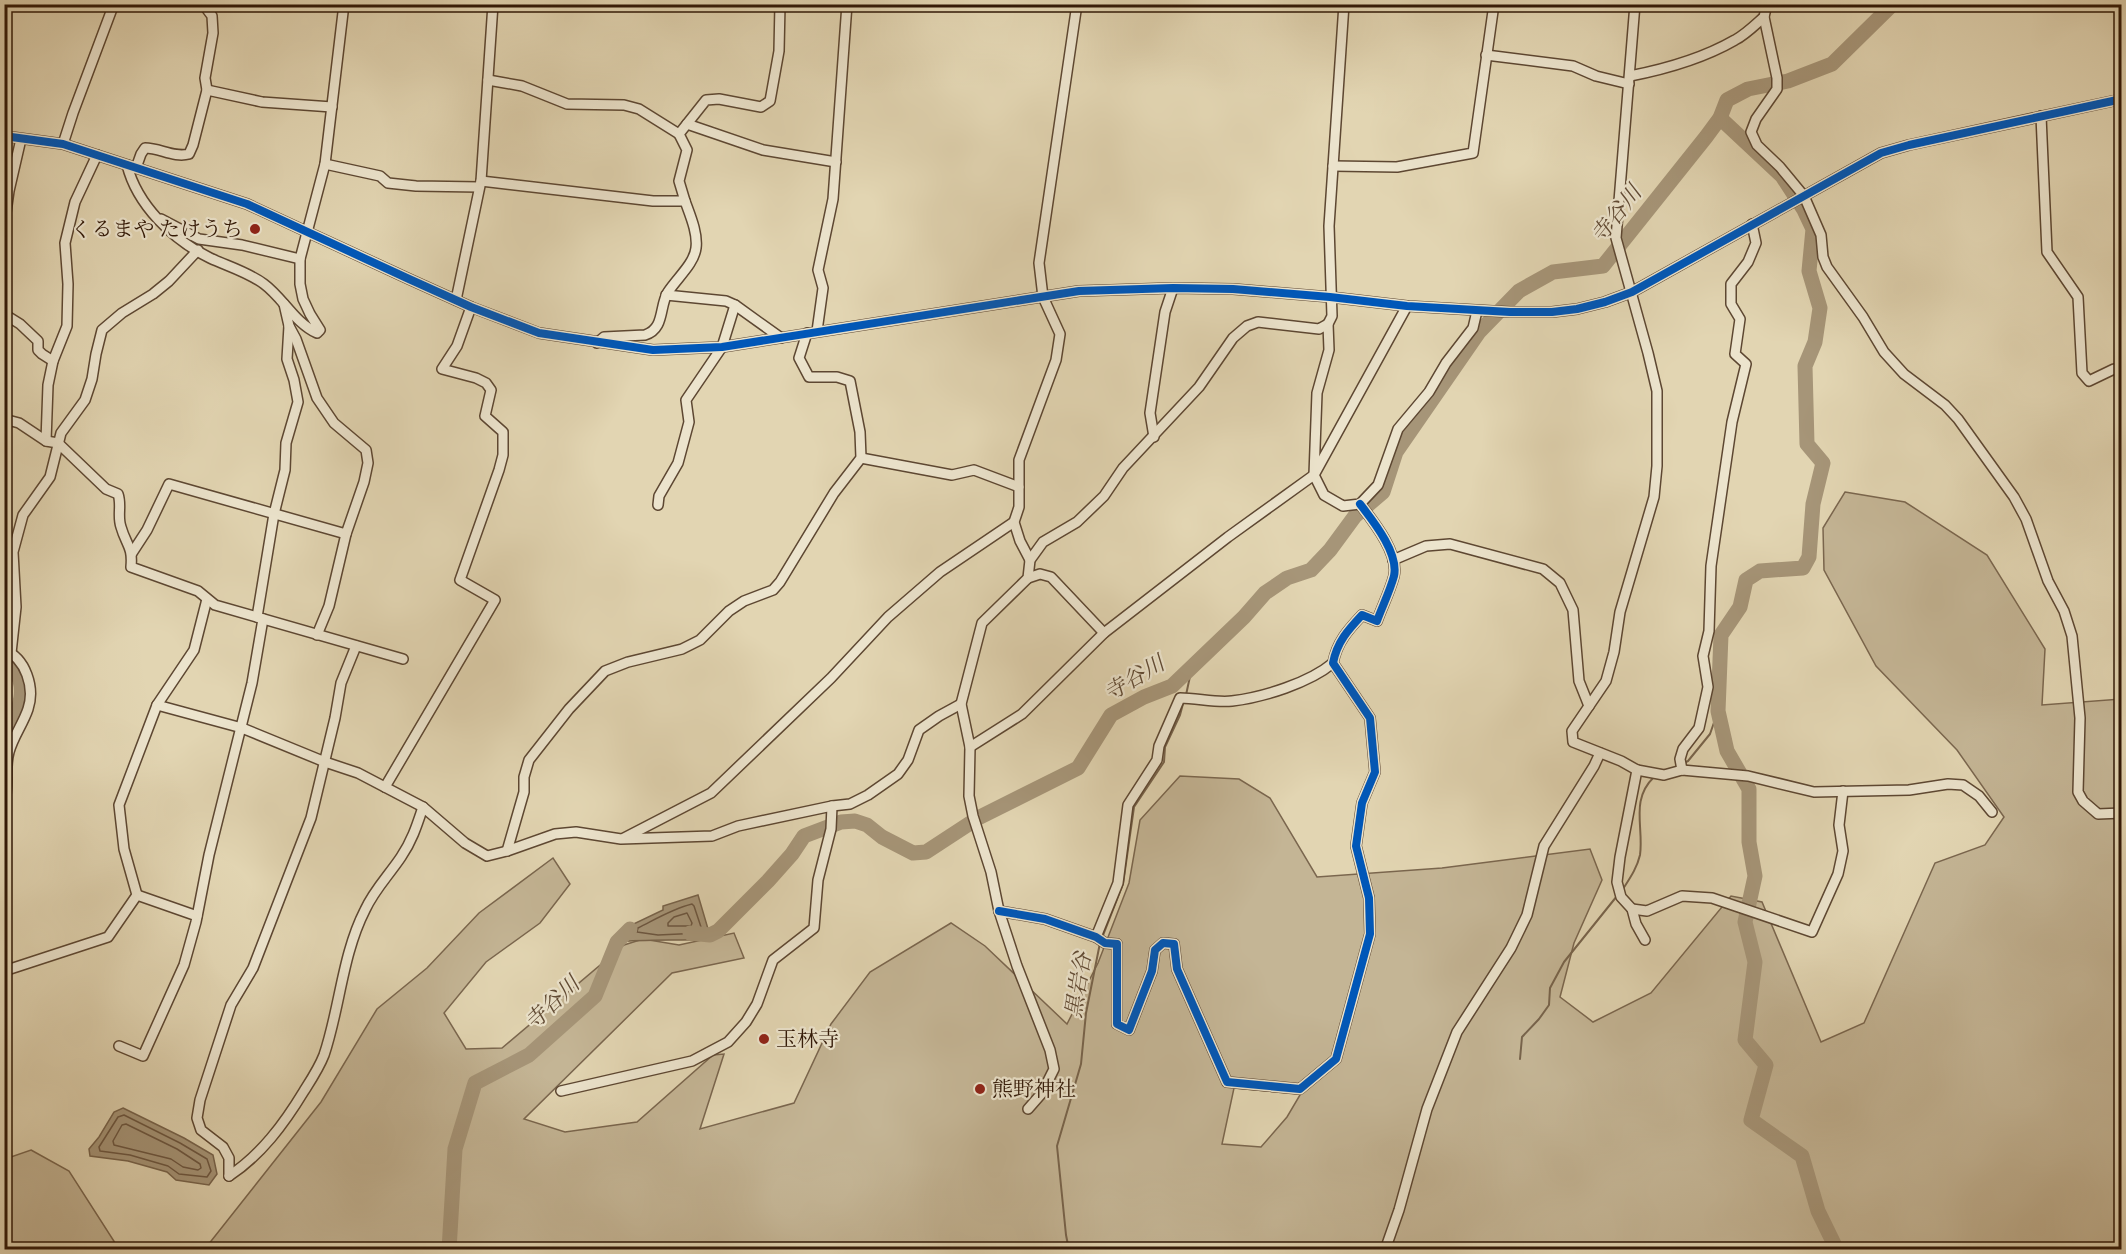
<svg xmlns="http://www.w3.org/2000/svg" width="2126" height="1254" viewBox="0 0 2126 1254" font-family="'IM FELL Great Primer','Noto Serif JP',serif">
	<rect width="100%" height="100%" fill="#e2d5b2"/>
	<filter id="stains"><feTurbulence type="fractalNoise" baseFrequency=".00333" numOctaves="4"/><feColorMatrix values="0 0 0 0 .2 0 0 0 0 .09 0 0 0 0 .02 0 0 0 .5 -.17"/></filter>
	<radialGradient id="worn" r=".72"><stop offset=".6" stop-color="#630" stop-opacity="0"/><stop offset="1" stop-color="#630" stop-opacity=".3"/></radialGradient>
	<g fill="#c4b595" stroke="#7a664e" stroke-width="1.5" fill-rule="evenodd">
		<path d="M1845 492 1905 502 1987 555 2045 649 2042 705 2121 699V1249L204 1250 321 1102 377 1009 427 968 479 913 553 858 570 884 540 923 486 962 444 1013 466 1049 502 1048 624 945 643 939 679 945 734 933 744 958 672 973 524 1119 565 1132 637 1122 713 1055 724 1054 700 1129 794 1103 831 1024 870 972 951 923 985 946 1067 1024 1098 963 1129 883 1140 820 1180 776 1239 779 1270 798 1317 877 1442 868 1590 849 1602 880 1574 943 1560 997 1593 1022 1651 993 1731 896 1762 902 1821 1042 1864 1023 1935 863 1985 845 2004 817 1957 750 1876 666 1824 570 1823 528ZM1234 1088 1300 1094V1095L1287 1117 1261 1147 1222 1144Z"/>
		<path d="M31 1150 69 1171 119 1249H5V1159Z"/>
	</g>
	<g fill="#a69578" stroke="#77634b" stroke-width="1.5">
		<path d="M698 895 711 939C680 941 648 939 617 942L623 929 663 910V906Z"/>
		<path d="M123 1108 184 1138 213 1155 217 1174 209 1185 176 1180 167 1172 128 1161 90 1156 89 1149 99 1137 114 1112Z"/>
	</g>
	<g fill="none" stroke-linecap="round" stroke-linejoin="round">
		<g stroke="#6c5640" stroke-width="1.5">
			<path d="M692 904 694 906 702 930 701 933 658 935 637 932 638 928C656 919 672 909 692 904Z"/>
			<path d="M687 913 692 923 691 926H668V923L674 917Z"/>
			<path d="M124 1115 180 1143 207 1159 211 1171 207 1177 179 1174 168 1166 130 1155 100 1151 99 1147 118 1117Z"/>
			<path d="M126 1124 177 1149 200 1164 201 1168 198 1170 183 1167 171 1159 114 1145 113 1141 122 1125Z"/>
		</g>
		<g stroke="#77634b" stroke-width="2">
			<path d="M1186 695 1192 667"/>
			<path d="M1684 763 1688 761 1710 734 1718 711"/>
			<path d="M1623 889C1630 878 1637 868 1640 855 1644 827 1630 800 1654 777"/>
			<path d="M1102 938 1123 884 1134 807 1164 762 1165 747 1180 715 1184 700"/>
			<path d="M1520 1059 1522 1037 1539 1019 1549 1005 1550 988 1564 962 1617 896"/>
			<path d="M1069 1250 1066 1235 1057 1146 1081 1064 1086 1013 1100 943"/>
		</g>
		<g stroke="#a69578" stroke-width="15">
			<path d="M1720 118 1782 176 1804 210 1813 229 1809 271 1820 308 1815 342 1805 366 1807 444 1823 463 1813 504 1809 557 1803 568 1760 571 1746 580 1740 607 1721 635 1718 711 1727 751 1749 789V842L1755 876 1745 922 1755 962 1745 1040 1766 1065 1751 1120 1802 1156 1818 1211 1837 1250"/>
			<path d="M4 664C8 666 14 669 16 672 32 696 8 726 4 750"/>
			<path d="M690 933 710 935 718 931 768 881 792 854 804 836 841 822 855 821 867 825 882 837 913 853 926 852 978 818 1078 768 1111 715 1144 697 1172 686 1244 617 1265 593 1287 578 1311 570 1330 550 1355 516 1383 492 1396 452 1479 332 1519 291 1553 272 1603 266 1706 137 1720 118 1727 100 1748 89 1788 81 1832 64 1893 4"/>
			<path d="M449 1250 455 1149 475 1083 529 1055 595 996 617 942 630 929"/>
		</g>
		<defs>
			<g id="minor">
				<path d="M1344 4 1329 226 1332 316 1328 324 1329 350 1317 393 1314 475 1324 495 1343 506 1360 504 1378 485 1398 429 1429 392 1446 363 1473 328 1477 311"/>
				<path d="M1635 4 1616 238 1648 353 1657 391V466L1654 497 1620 612 1614 652 1606 681 1572 731 1573 742 1621 761 1637 770 1620 857 1617 882 1621 897 1632 909 1636 924 1645 940"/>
				<path d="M1767 4 1764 17 1777 78V89L1756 119 1751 132 1757 145 1780 167 1804 196 1821 235 1823 257 1827 267 1863 317 1884 352 1904 374 1945 405 1958 419 2014 497 2026 519 2048 581 2064 611 2072 636 2080 718 2078 792 2083 801 2098 814 2122 813"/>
				<path d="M2120 4 2122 10"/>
				<path d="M4 9 6 4"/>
				<path d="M1486 55 1573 66 1596 76 1629 84"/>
				<path d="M1630 76C1666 69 1702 59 1735 40 1745 35 1755 25 1764 17"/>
				<path d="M488 80 522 86 567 104 624 105 639 109 679 134"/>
				<path d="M207 90 262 102 332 107"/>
				<path d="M2041 116 2047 252 2078 297 2082 373 2089 381 2114 369H2122"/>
				<path d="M687 124 763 150 836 162"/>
				<path d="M4 136 63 144 247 204 409 279 471 307 539 333 653 350 722 347 1079 291 1173 288 1233 289 1330 297 1407 306 1510 312H1552L1577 309 1605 302 1632 292 1881 153 1909 145 2122 99"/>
				<path d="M63 144 73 113 112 9 117 4"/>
				<path d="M325 164 380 176 388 183 416 186 479 187"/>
				<path d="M127 165C137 205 173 240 210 258 227 266 248 272 264 284 283 298 295 323 317 333L320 330 310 314 303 299 300 284V259L325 164 344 4"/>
				<path d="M1333 166 1397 167 1473 153 1494 4"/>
				<path d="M136 168 141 154 145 148C160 148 174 158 189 154L193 145 207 90 205 78 213 33 212 16 203 4"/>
				<path d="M481 181 653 201H685L679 181 687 150 679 134 706 100 719 99 761 107 770 101 779 51 780 4"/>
				<path d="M161 219 199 239 242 245 300 259"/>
				<path d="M4 227 9 191 21 139"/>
				<path d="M666 295 726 301 735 305 781 338"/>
				<path d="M456 300 481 181 493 4"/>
				<path d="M284 304 289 326 296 339 317 398 334 423 366 450 368 463 364 482 346 534 329 606 317 635"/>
				<path d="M4 314 20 324 38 341V350L42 354 53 361"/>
				<path d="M817 331 823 288 818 270 833 199 847 4"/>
				<path d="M597 343 604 337 645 335C665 329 659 306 668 292 677 278 694 264 696 248 698 233 690 215 685 201"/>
				<path d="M4 419 19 423 46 441 58 443 106 489 118 494C122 505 117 516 121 527 126 545 133 546 131 567L198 591 215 605 403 659"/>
				<path d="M1154 437 1150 413 1165 312 1173 288"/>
				<path d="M46 441 48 385 53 361 67 326 68 284 65 243 75 202 97 155"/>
				<path d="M861 458 952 475 974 470 1019 487"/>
				<path d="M658 505 659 496 678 463 689 422 686 400 722 347 735 305"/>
				<path d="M132 553 147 530 169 484 346 534"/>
				<path d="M1030 560 1020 541 1014 522 1019 507V460L1056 360 1060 334 1043 297 1039 263 1077 4"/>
				<path d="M1393 560 1426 546 1450 544 1543 569 1560 583 1573 610 1579 681 1589 706"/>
				<path d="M1028 578 1040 574 1051 577 1104 633"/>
				<path d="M257 617 274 514 285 470 286 443 298 402 294 380 287 359 289 326"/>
				<path d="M4 650C26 658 35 688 28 709 23 724 13 737 9 752 4 769 10 787 4 803"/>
				<path d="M11 653 16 607 13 552 23 515 50 477 61 433 85 400 92 379 96 354 102 330 122 313 153 294 169 281 198 250"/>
				<path d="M157 705 242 728 325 762 358 773 423 807 465 843 487 856 507 851 555 834 576 832 621 839 712 836 738 826 832 806 850 804 868 795 898 774 908 760 919 730 939 716 961 704"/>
				<path d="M970 747 1022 714 1104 633 1228 537 1314 475 1407 306"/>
				<path d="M1637 770 1664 775 1682 770 1748 776 1814 792 1909 790 1948 784 1963 785 1979 796 1992 812"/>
				<path d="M1682 770 1680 759 1683 749 1699 728 1708 687 1703 656 1709 631 1711 566 1732 422 1746 364 1735 354 1740 319 1731 304V284L1748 262 1756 243 1752 224"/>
				<path d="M385 787 495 600 460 580 499 470 503 455V432L485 416 491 390 486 383 476 378 442 369 457 346 471 307"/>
				<path d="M624 838 711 793 831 678 888 617 940 572 1014 522"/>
				<path d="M507 851 524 792V777L529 760 569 709 605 671 628 662 682 649 700 640 729 611 744 601 773 590 780 582 834 493 861 458 860 432 850 381 837 377H809L799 358 807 333"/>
				<path d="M137 895 197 916"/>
				<path d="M1632 909 1647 911 1682 896 1712 898 1812 932 1838 874 1843 851 1839 825 1843 791"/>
				<path d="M999 911 1045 919 1096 937 1105 943 1117 944V1024L1129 1030 1152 971 1155 950 1163 943 1174 944 1177 969 1227 1082 1300 1089 1336 1059 1370 934 1369 898 1356 846 1362 803 1375 772 1370 718 1333 663C1337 642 1348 630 1362 615L1377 621C1382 607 1390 591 1394 576 1399 553 1373 521 1360 504"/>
				<path d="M1096 937 1118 883 1128 805 1157 760 1159 746 1180 698C1197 698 1216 703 1232 701 1264 697 1309 683 1333 663"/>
				<path d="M4 971 108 937 137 895 124 849 119 805 157 705 194 650 207 599"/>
				<path d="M119 1046 143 1056 184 965 196 922 209 855 252 683 263 619"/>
				<path d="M561 1091 692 1061 728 1042 746 1022 757 1004 773 960 814 928 818 880 831 829 832 806"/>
				<path d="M1028 1109 1042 1093 1054 1069 1050 1050 1017 966 999 911 991 872 973 816 969 796 970 747 961 704 982 623 1028 578 1030 560 1043 542 1077 522 1104 496 1123 468 1199 387 1233 338 1247 326 1258 322 1319 329 1328 324"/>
				<path d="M229 1176V1158L223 1147 201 1130 197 1118 200 1100 231 1005 253 968 311 818 335 718 341 683 356 646"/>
				<path d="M229 1176C261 1155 284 1124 304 1091 311 1080 319 1068 324 1055 340 1008 342 955 365 910 374 890 389 875 401 857 412 841 417 825 423 807"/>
				<path d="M1385 1250 1399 1210 1427 1109 1457 1032 1511 948 1527 915 1544 846 1594 766 1600 753"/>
			</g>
		</defs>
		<use href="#minor" stroke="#5d4732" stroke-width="12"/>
		<use href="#minor" stroke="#ece4cd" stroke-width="9"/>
		<defs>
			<g id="cycleway">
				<path d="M4 136 63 144 247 204 409 279 471 307 539 333 653 350 722 347 1079 291 1173 288 1233 289 1330 297 1407 306 1510 312H1552L1577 309 1605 302 1632 292 1881 153 1909 145 2122 99"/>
				<path d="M999 911 1045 919 1096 937 1105 943 1117 944V1024L1129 1030 1152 971 1155 950 1163 943 1174 944 1177 969 1227 1082 1300 1089 1336 1059 1370 934 1369 898 1356 846 1362 803 1375 772 1370 718 1333 663C1337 642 1348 630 1362 615L1377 621C1382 607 1390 591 1394 576 1399 553 1373 521 1360 504"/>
			</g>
		</defs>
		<use href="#cycleway" stroke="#ece4cd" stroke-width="11"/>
		<use href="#cycleway" stroke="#0057b8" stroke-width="8"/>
	</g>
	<g fill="#8f2418" stroke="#ece4cd" stroke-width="2">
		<circle cx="255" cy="229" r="6"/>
		<circle cx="764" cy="1039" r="6"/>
		<circle cx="980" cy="1089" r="6"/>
	</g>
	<g text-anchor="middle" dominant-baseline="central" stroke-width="4.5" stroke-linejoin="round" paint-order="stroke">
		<g font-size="21" fill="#311807" stroke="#ece4cd" text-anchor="start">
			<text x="243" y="229" text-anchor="end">くるまや たけうち</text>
			<text x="776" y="1039">玉林寺</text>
			<text x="992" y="1089">熊野神社</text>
		</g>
		<g font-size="22" font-style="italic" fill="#604a34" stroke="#ece4cd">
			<text transform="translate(1616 214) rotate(-52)">寺谷川</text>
			<text transform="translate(1134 678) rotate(-31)">寺谷川</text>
			<text transform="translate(1078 985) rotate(-81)">黒岩谷</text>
			<text transform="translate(552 1003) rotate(-44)">寺谷川</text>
		</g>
	</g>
	<rect width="2126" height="1254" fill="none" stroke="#e2d5b2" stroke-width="24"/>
	<rect x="6" y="6" width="2114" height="1242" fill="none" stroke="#311807" stroke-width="3"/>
	<rect x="12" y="12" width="2102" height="1230" fill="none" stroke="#311807" stroke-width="1.5"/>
	<rect width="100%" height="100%" filter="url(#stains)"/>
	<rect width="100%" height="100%" fill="url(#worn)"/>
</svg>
